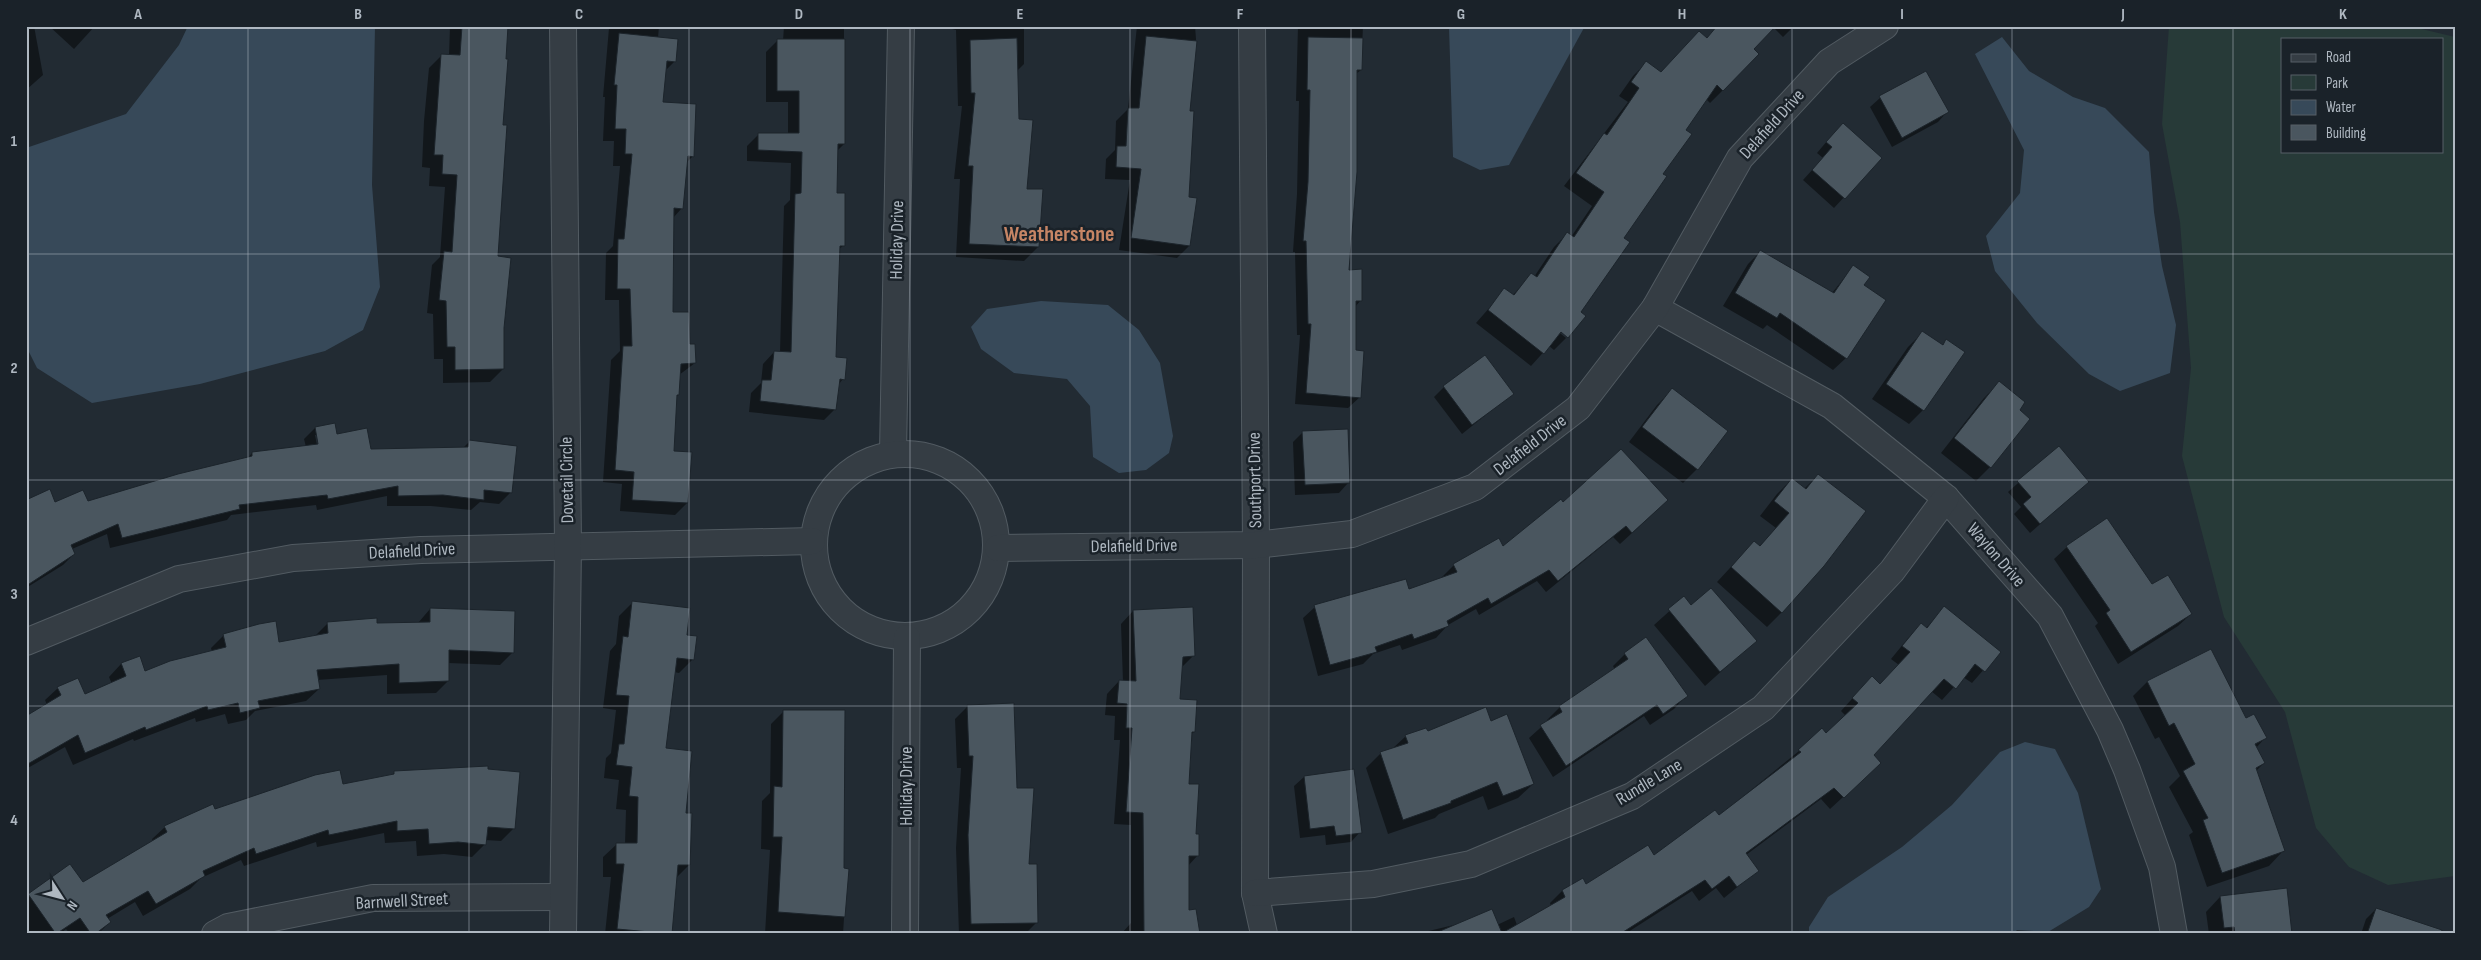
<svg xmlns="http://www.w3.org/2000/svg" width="2481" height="960" viewBox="0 0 2481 960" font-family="'Sofia Sans Condensed',sans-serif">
	<rect width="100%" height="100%" fill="#222b33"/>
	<path fill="#273a38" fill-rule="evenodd" d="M2169 26H2409L2455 37V876L2388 885 2349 867 2316 828 2285 712 2224 617 2182 456 2191 368 2180 222 2162 124ZM2282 39H2442V151H2282Z"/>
	<g fill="#374959">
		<path d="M188 26H375L372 185 380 287 363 330 325 351 200 384 92 403 37 368 26 346V148L126 114 179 45Z"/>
		<path d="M1449 26H1585L1509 165 1480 170 1453 157Z"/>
		<path d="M2002 37 2029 71 2073 97 2105 108 2149 152 2154 212 2162 266 2176 325 2170 373 2120 391 2089 374 2037 323 1995 271 1986 236 2020 193 2024 150 1975 54Z"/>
		<path d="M1041 301 1108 305 1139 330 1160 363 1173 436 1169 453 1146 470 1119 473 1093 457 1090 406 1067 379 1014 373 981 349 971 327 987 309Z"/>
		<path d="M2025 742 2055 749 2078 793 2101 889 2089 907 2048 932 2017 930 2013 934H1809V927L1828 897 1902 847 1952 805 2000 752Z"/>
	</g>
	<g fill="#0007" fill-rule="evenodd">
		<path d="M26 26H34L43 75 26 90Z"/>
		<path d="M49 26H95L74 49Z"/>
		<path d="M450 26H506L497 258 502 328 503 369 490 382 443 383V359H434L433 314 427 313 432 265 440 257 445 187 429 186 430 168 422 167 424 121 429 68 442 55 449 56Z"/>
		<path d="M604 26H659L658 38 675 61 665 71 662 103 693 156 686 163 682 208 673 218 672 314 689 345 695 363 679 375 678 395 675 398 672 452 687 503 675 515 620 511 622 484 603 482 611 360 620 351 619 300H605L606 253 613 246 620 166H613L614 141H603L605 97H603L609 28Z"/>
		<path d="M784 26H844V144L837 151 835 195 844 245 838 250 835 358 843 379 838 385 835 409 824 420 749 412 751 393 761 383 763 364 774 352 780 353 784 206 790 200 791 163 747 161V146L759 134H788V102H766V52L777 41H783Z"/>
		<path d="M953 26H1024V64L1016 72 1018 120 1026 190 1038 247 1024 261 956 257 960 179H954L962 106H958L956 30 952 29Z"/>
		<path d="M1137 26H1195L1196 39 1189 112V246L1177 258 1119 250 1130 180 1105 179 1106 159 1115 150 1116 121 1128 109Z"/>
		<path d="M1298 26H1363L1361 70 1356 74 1348 271 1361 300 1355 307V352L1360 397 1348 408 1295 404 1300 335H1297L1295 252H1293L1297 194 1299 101H1296Z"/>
		<path d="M1718 26H1794L1783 37 1773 27 1752 49 1723 90 1710 103 1706 99 1685 130 1662 174 1556 330 1566 338 1554 350 1549 346 1531 366 1476 323 1505 290 1512 296 1531 275 1534 277 1554 247 1567 234 1571 237 1592 206 1564 186 1628 102 1619 96 1633 76 1646 63 1661 73 1706 39Z"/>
		<path d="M1880 98 1947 112 1938 122 1892 147 1870 107Z"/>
		<path d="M1833 134 1880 158 1834 208 1803 180 1823 158 1817 153Z"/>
		<path d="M1761 251 1832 293 1853 267 1862 285 1846 358 1833 370 1767 325 1763 329 1723 306 1748 264Z"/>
		<path d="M1922 333 1941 346 1946 341 1923 410 1909 424 1872 399 1908 347Z"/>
		<path d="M1999 383 1990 467 1976 481 1941 453 1984 398Z"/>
		<path d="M1444 387 1512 394 1462 434 1434 397Z"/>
		<path d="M1672 390 1697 469 1683 483 1629 442 1657 405Z"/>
		<path d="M315 428 370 450 463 448 470 441 516 447 510 493 499 504 480 502 471 510 431 506H387V496L317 510 316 505 231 515 227 520 110 548 107 534 72 549 74 554 63 565 26 588V502H87L247 459 252 453 306 447 304 439ZM315 435H318L320 450H318Z"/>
		<path d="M1303 432 1348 483 1339 493 1295 495 1293 442Z"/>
		<path d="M2059 447 2078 491 2030 533 2014 514 2021 507 2008 492Z"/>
		<path d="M1818 475 1782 612 1767 627 1717 582 1754 542 1759 547 1776 528 1760 516 1777 494 1792 479 1804 489Z"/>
		<path d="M1563 504 1655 512 1620 544 1613 537 1546 592 1537 581 1479 615 1476 609 1448 625 1436 638 1402 650 1400 645 1373 654 1363 664 1318 676 1303 618 1315 607 1409 591 1443 579 1442 577 1454 565 1503 548Z"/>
		<path d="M2067 547 2152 586 2191 614 2178 626 2118 664 2095 626 2098 623 2054 559Z"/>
		<path d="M1684 598 1691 606 1755 641 1705 686 1654 625Z"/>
		<path d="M633 602 685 636 693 659 679 673 674 672 664 749 684 814 689 865 676 878 670 934H605L611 877H603V857L617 844H625L626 810 616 809 619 780 604 778 606 758 611 753 616 710 603 708 610 651 616 644 619 616Z"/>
		<path d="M1945 608 1999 652 1972 683 1963 677 1942 700 1931 691 1872 755 1867 775 1830 809 1821 799 1746 855 1758 870 1724 898 1716 888 1699 901 1692 891 1625 934H1416L1458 924 1497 925 1514 917 1517 925 1551 906 1550 903 1562 891 1586 886 1654 857 1718 817 1799 751 1826 735 1846 716 1841 711 1860 690 1880 686 1899 665 1891 659 1909 637 1921 624 1926 628Z"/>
		<path d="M430 609 513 652 500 665 448 663V681L436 693 387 694V675L317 680 319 689 306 701 255 711 246 720 228 724 225 714 196 722 195 718 134 741 133 739 73 765 65 747 26 769V717L47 705 45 700 58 688 84 696 112 684 109 677 121 664 139 658 145 672 212 652 211 648 224 635 278 643 315 636 328 623H418Z"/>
		<path d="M1133 611 1193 656 1181 668 1179 700 1194 732 1190 735 1187 785 1198 855 1188 866V912L1199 934H1121L1131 923V825L1114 824 1120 740H1114L1115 716 1105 715 1107 694 1119 681 1123 682 1121 624Z"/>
		<path d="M2210 650 2245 720 2265 738 2256 748 2264 763 2256 771 2283 851 2269 866 2207 887 2189 835 2193 832 2169 787 2180 776 2159 737 2155 739 2133 696 2147 682Z"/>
		<path d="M1625 654 1686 696 1674 709 1650 725 1644 716 1553 777 1529 738 1548 721 1547 720 1560 707 1615 670 1613 666Z"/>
		<path d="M967 707 1016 789 1037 922 1025 934H959L956 848 961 768H957L955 719Z"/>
		<path d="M784 711 843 870H847L843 934H765L770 850 761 849 762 801 770 793 771 724Z"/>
		<path d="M1491 722 1533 784 1518 798 1488 810 1483 796 1439 814 1435 818 1388 834 1366 768 1381 753 1392 749 1406 736Z"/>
		<path d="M1353 771 1360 832 1351 842 1326 845 1325 835 1300 838 1294 786 1304 777Z"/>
		<path d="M395 772 514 828 501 841 485 840V844L472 857 444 854 417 856 416 841 385 843 384 833 317 847 316 842 244 866 241 860 201 878 190 889 143 916 135 902 107 919 110 922 98 934H70L66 929 60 934H26V897L29 895 83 884 153 842 152 839 165 827 214 810 391 776Z"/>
		<path d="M2220 897 2291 934H2209L2206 912Z"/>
		<path d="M2376 909 2416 934H2361L2366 919Z"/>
	</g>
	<g fill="#4a565f" stroke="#1c242b">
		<path d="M462 26H508L506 59H508L503 125H507L498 256 511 258 504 328V369L455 370V347H447L446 301 439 300 444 251 452 252 457 175 442 174 443 155H434L441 54 460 55Z"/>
		<path d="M1717 26H1776L1754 49 1759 54 1723 91 1717 85 1686 130 1692 134 1663 174 1667 176 1624 238 1630 242 1581 312 1586 316 1568 338 1561 332 1544 354 1488 310 1504 288 1514 295 1531 273 1537 277 1567 232 1574 237 1604 192 1576 173 1604 133 1607 135 1639 88 1631 82 1646 61 1661 72 1699 31 1707 38Z"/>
		<path d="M619 33 678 39 676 62 667 61 663 102 696 104 694 157 688 156 683 209 674 208 673 312H689L690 344H695L696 363 681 364 679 395H677L674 451 692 452 688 503 632 500 634 472 615 470 623 346H632L630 289H617L618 239H624L632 154H625L626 129H615L617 85H614Z"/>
		<path d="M1146 36 1197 41 1190 111H1194L1189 197 1197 198 1190 246 1131 238 1141 169 1116 167 1117 146H1126L1128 108H1139Z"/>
		<path d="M1308 37 1363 38 1362 70H1357V172L1349 270 1362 269V301H1356V350L1364 351 1361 398 1306 393 1311 324H1308L1306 241H1303L1308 182 1310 90H1307Z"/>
		<path d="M1017 38 1019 119 1033 120 1027 189H1043L1039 247 969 244 973 166H968L975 93H971L970 40Z"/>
		<path d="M777 39H845V144H838L837 193H845V246H840L836 357 847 358 845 380 840 379 836 410 760 401 762 380H771L774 351 791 352 795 194 801 193 802 152 758 150V133H799V91H777Z"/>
		<path d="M1926 71 1949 112 1902 138 1879 96Z"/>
		<path d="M1843 123 1882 158 1845 199 1812 170 1832 147 1826 142Z"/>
		<path d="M1760 250 1834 293 1853 265 1870 277 1864 285 1886 300 1847 359 1780 313 1777 318 1735 293Z"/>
		<path d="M1922 331 1943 345 1946 339 1965 352 1924 411 1886 384Z"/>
		<path d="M1485 355 1514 394 1472 425 1443 386Z"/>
		<path d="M1999 381 2025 402 2020 410 2030 419 1991 468 1954 438Z"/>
		<path d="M1672 388 1728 431 1698 470 1642 427Z"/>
		<path d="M335 423 337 434 367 428 371 449 468 447 469 440 517 446 512 493 484 490V500L443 495 398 496V486L328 499 327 495 239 505 240 509 122 538 118 524 71 545 75 554 26 586V500L50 489 55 502 83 490 88 501 178 474 252 456V452L318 444 315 427Z"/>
		<path d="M1348 429 1350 483 1305 485 1302 431Z"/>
		<path d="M2059 446 2089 482 2040 524 2023 504 2031 497 2017 481Z"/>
		<path d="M1621 449 1668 500 1632 533 1626 526 1558 581 1549 570 1491 604 1488 598 1447 621 1449 626 1414 639 1412 634 1375 647 1377 652 1330 665 1314 605 1406 579 1409 589 1457 572 1453 564 1499 538 1503 546 1561 499 1563 502Z"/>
		<path d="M1818 474 1866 511 1824 566 1782 613 1731 567 1754 541 1760 546 1789 513 1774 501 1792 478 1806 489Z"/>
		<path d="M2107 518 2152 584 2168 575 2192 614 2131 652 2106 613 2110 610 2066 546Z"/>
		<path d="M1711 588 1757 641 1720 672 1668 609 1684 596 1691 605Z"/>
		<path d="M632 601 690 608 687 635 697 636 694 660 677 658 666 748 692 751 686 813H692L690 865H678L672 934 617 929 624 864H616V843H637L638 797 629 796 632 767 616 765 619 744H624L629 696 616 695 623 636 628 637Z"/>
		<path d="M1944 606 2001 652 1985 672 1975 664 1956 689 1944 679 1874 755 1881 763 1844 798 1834 788 1746 853 1759 871 1737 887 1729 876 1712 889 1705 880 1620 934H1433L1492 909 1502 933 1565 897 1562 890 1583 878 1586 884 1648 845 1654 855 1715 810 1719 815 1801 752 1798 750 1822 728 1826 733 1858 703 1852 698 1872 676 1880 684 1910 652 1902 646 1921 623 1927 628Z"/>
		<path d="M1193 607 1195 656 1183 657 1180 699 1197 700 1195 732H1192L1189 784H1199L1196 834H1199V856H1189V910L1196 909 1200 934H1144L1143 813 1126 812 1132 728H1126L1127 704 1117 703 1119 680 1136 681 1133 610Z"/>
		<path d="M430 608 515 611 514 653 449 650V681L399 683V664L317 670 320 689 258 701 260 708 240 713 238 703 208 710 207 706 146 730 145 727 85 753 78 735 26 765V716L61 695 57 687 78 678 85 694 126 676 121 663 140 656 145 671 170 661 226 647 223 634 259 624 276 621 279 642 328 633 327 622 377 618V623L430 622Z"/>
		<path d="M1646 637 1688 696 1663 714 1657 705 1566 766 1540 725 1562 712 1559 706 1628 659 1624 653Z"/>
		<path d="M2211 649 2246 718 2254 714 2267 738 2255 744 2265 763 2256 768 2285 851 2222 873 2203 820 2208 818 2183 771 2195 764 2174 723 2169 726 2147 681Z"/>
		<path d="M1014 703 1017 788H1034L1029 864H1037L1038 923 971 924 968 835 973 756H969L967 705Z"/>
		<path d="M1486 707 1491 721 1507 714 1534 784 1503 796 1497 782 1451 801V803L1403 820 1380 752 1408 743 1405 735 1426 728 1428 731Z"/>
		<path d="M783 710H845L844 868 849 869 845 917 778 912 782 837H773L774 786 782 787Z"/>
		<path d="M488 766V769L520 772 515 829 488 827 486 845 458 842 429 844 428 829 397 831V821L329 835 328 830 256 854 254 848 203 871 205 876 156 904 148 891 106 915 111 922 95 934H91L80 918 56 934 28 894 70 864 83 882 167 832 164 826 213 804 215 809 315 775 340 770 343 784 394 774V771Z"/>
		<path d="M1354 769 1362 833 1336 836 1334 826 1310 829 1304 776Z"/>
		<path d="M2287 888 2292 934H2235L2234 927 2224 928 2220 896Z"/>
		<path d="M2376 908 2442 930 2441 934H2367Z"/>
	</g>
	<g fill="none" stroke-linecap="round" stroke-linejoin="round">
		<defs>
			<g id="minor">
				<path d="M1252 26 1256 545 1255 893 1264 934"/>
				<path d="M1655 308 1832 406 1946 498 2050 616 2110 730 2127 770 2162 867 2174 934"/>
				<path d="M893 453 901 26"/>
				<circle cx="905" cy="545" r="91"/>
				<path d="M998 548 1256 545 1352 534 1475 487 1578 408 1655 308 1740 158 1829 62 1885 26"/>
				<path d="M26 642 179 579 293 558 421 550 812 541"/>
				<path d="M1255 893 1373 884 1471 864 1632 796 1763 708 1892 571 1946 498"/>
				<path d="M215 934 228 927 373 898 563 897"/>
				<path d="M563 934 568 546 563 26"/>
				<path d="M905 934 907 638"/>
			</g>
		</defs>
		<use href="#minor" stroke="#525b62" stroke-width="28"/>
		<use href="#minor" stroke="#353d44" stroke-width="26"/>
	</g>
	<path fill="none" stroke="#afb8c1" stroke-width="1" stroke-opacity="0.55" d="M248 26V934M469 26V934M689 26V934M910 26V934M1130 26V934M1351 26V934M1571 26V934M1792 26V934M2012 26V934M2233 26V934M26 254H2455M26 480H2455M26 706H2455"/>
	<g text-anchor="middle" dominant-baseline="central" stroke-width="5" stroke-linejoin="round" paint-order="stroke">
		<g font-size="18" fill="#afb8c1" stroke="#1a2229">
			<text transform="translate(1772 124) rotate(-48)">Delafield Drive</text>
			<text transform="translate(897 240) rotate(-89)">Holiday Drive</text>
			<text transform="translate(1530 445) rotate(-38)">Delafield Drive</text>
			<text transform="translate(567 480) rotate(-91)">Dovetail Circle</text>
			<text transform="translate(1255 480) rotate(-91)">Southport Drive</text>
			<text transform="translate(1134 546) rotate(-1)">Delafield Drive</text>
			<text transform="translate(412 551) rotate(-3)">Delafield Drive</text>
			<text transform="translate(1996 555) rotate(49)">Waylon Drive</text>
			<text transform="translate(1649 782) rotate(-31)">Rundle Lane</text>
			<text transform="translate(906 786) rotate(-90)">Holiday Drive</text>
			<text transform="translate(402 901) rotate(-3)">Barnwell Street</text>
		</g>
		<g font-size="22" font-weight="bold" fill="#c68565" stroke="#1a2229">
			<text x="1059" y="234">Weatherstone</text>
		</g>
	</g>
	<rect width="2481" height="960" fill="none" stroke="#1a2229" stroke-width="55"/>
	<rect x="2281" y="38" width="162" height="115" fill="#1a2229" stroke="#565e66"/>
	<rect x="2291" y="54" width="25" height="8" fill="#353d44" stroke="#565e66"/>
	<text x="2326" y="62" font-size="15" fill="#afb8c1">Road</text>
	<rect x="2291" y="75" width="25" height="15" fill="#273a38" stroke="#565e66"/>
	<text x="2326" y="88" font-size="15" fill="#afb8c1">Park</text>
	<rect x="2291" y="100" width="25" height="15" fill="#374959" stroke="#565e66"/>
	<text x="2326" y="112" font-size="15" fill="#afb8c1">Water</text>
	<rect x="2291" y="125" width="25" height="15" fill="#4a565f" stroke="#565e66"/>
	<text x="2326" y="138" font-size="15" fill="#afb8c1">Building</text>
	<g transform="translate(62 898) rotate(126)" stroke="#1a2229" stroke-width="4" paint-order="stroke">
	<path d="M0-4L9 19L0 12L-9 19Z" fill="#afb8c1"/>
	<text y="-8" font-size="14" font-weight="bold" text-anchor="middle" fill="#afb8c1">N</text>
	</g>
	<rect x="28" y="28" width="2426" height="904" fill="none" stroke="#afb8c1" stroke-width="2"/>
	<g font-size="16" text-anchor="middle" font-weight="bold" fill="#afb8c1">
		<text x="138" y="19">A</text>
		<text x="358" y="19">B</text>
		<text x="579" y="19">C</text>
		<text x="799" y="19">D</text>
		<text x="1020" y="19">E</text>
		<text x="1240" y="19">F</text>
		<text x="1461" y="19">G</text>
		<text x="1682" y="19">H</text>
		<text x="1902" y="19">I</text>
		<text x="2123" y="19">J</text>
		<text x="2343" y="19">K</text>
		<text x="14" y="146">1</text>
		<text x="14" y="373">2</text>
		<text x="14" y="599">3</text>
		<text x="14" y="825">4</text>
	</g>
</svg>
